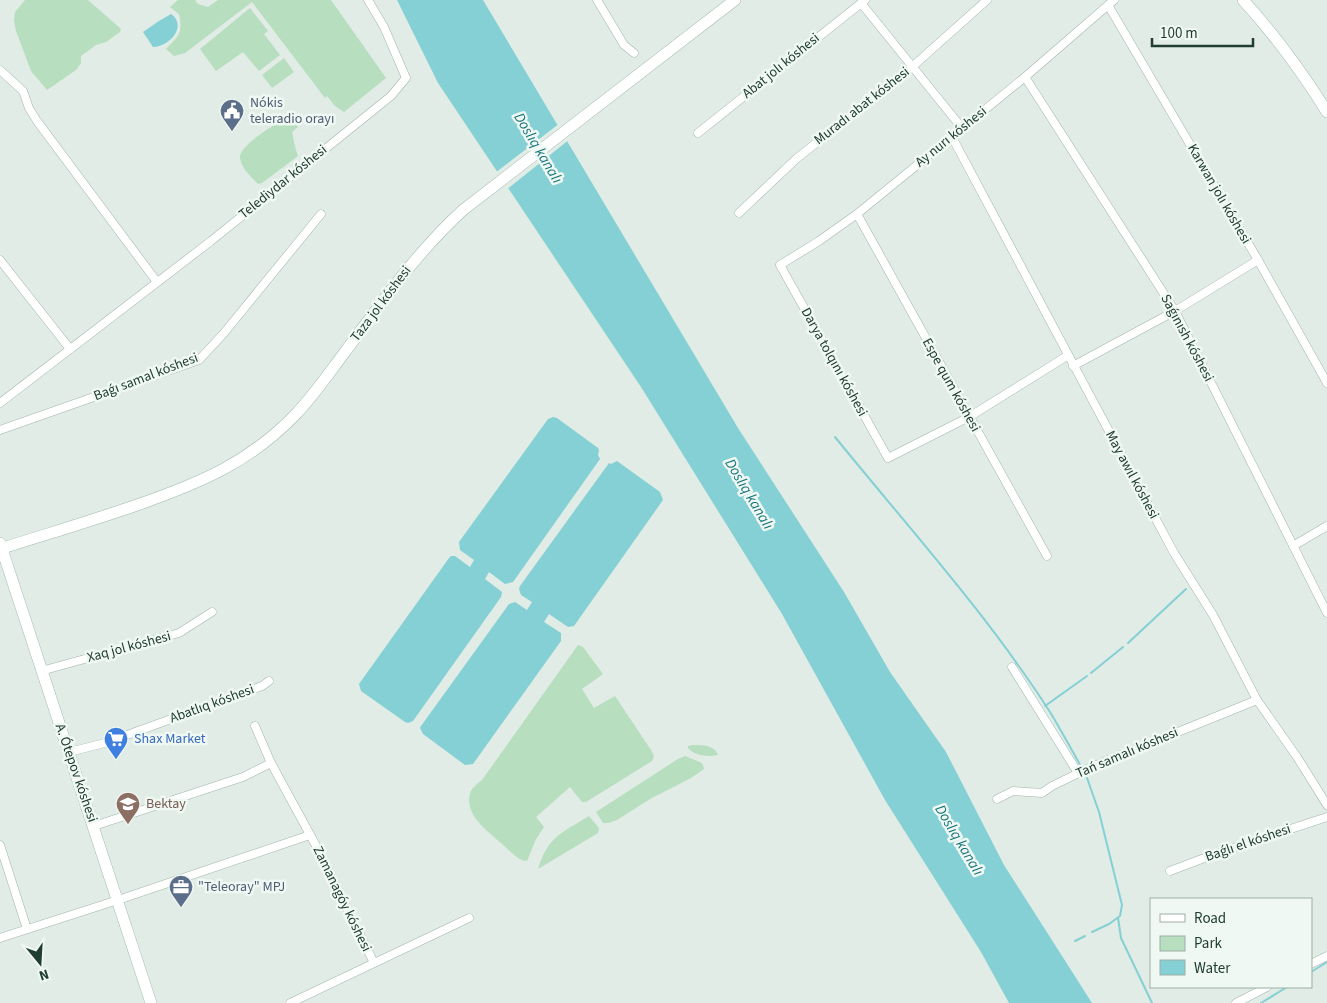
<svg xmlns="http://www.w3.org/2000/svg" width="1327" height="1003" viewBox="0 0 1327 1003" font-family="'Source Sans 3',sans-serif">
	<rect width="100%" height="100%" fill="#e0ece5"/>
	<g fill="#b7debe">
		<path d="M25 0H88L121 29 120 32 106 42 96 45 81 56V63L76 70 47 90 31 71 16 31 14 20 15 12Z"/>
		<path d="M178 0H195L198 4 208 7 218 0H331L386 78 344 112 335 106 327 96 325 98 252 2 185 53 174 56 166 49C179 36 183 33 179 14L170 7Z"/>
		<path d="M250 8 268 31 264 34 280 55 259 71 243 52 216 71 200 49Z"/>
		<path d="M284 58 294 72 272 88 262 75Z"/>
		<path d="M280 121 294 122 298 127 292 132C294 140 295 149 298 156L262 183 258 184C252 178 241 168 240 158 239 146 270 128 280 121Z"/>
		<path d="M578 645 583 647 603 674 582 689 594 708 615 696 651 750 654 756 652 761 586 802H582L570 787 536 817 544 827 536 839 527 861C518 861 509 850 502 844 488 831 462 814 471 791 473 787 478 783 482 780Z"/>
		<path d="M693 745C703 745 714 745 718 755 708 757 695 756 688 748V746Z"/>
		<path d="M685 756 702 763 704 769 691 778 650 799 617 820 608 823H603L596 812 678 759Z"/>
		<path d="M589 816 599 828 598 833 538 869C548 836 562 833 589 816Z"/>
	</g>
	<g fill="#84d0d4">
		<path d="M397 0H483L738 428 844 592 890 672 946 752 1004 865 1092 1003H1009L981 952 885 800 782 614 641 387 438 83Z"/>
		<path d="M171 14C188 26 169 47 153 47L143 32 159 21Z"/>
		<path d="M553 417 557 418 598 448 599 450 598 455 600 459 513 582 505 584 489 572 485 579 502 592 501 597 413 721 408 723 405 722 361 691 359 684 449 558 451 556H455L470 567 474 560 460 550 459 542 548 419Z"/>
		<path d="M617 461 660 492 663 500 574 626 568 627 549 614 544 622 561 633V641L473 764 465 765 423 734 420 728 421 726 509 604 515 602 527 610 532 602 521 595 519 589 520 586 609 463 611 464Z"/>
	</g>
	<path fill="#e0ece5" d="M560 123 570 139 506 190 495 173Z"/>
	<g fill="none" stroke-linecap="round" stroke-linejoin="round">
		<g stroke="#84d0d4" stroke-width="2">
			<path d="M835 437C908 527 987 614 1050 712 1061 730 1071 749 1082 768"/>
			<path d="M1128 643 1186 589"/>
			<path d="M1091 673 1123 647"/>
			<path d="M1045 706 1087 676"/>
			<path d="M1086 775 1099 812 1122 905 1120 916 1109 924 1092 932"/>
			<path d="M1118 918 1121 938 1152 1003"/>
			<path d="M1075 941 1085 936"/>
			<path d="M1311 972 1327 962"/>
			<path d="M1261 1003 1287 987"/>
		</g>
		<defs>
			<g id="street">
				<path d="M597 0 624 45 634 53"/>
				<path d="M861 3 962 128"/>
				<path d="M1108 5 1258 260 1327 383"/>
				<path d="M0 70 23 91 29 108 37 121 157 282"/>
				<path d="M1025 77 1175 311 1327 613"/>
				<path d="M698 133 865 0"/>
				<path d="M952 137 1174 553 1213 615 1257 700 1297 757 1327 805"/>
				<path d="M739 213 796 159 912 67 987 0"/>
				<path d="M857 214 1047 556"/>
				<path d="M0 260 70 349"/>
				<path d="M1067 356 969 417 888 458 780 265 819 241 857 214 1025 77 1114 0"/>
				<path d="M1073 366 1175 311 1258 260"/>
				<path d="M0 403 211 241 391 96 406 78 384 27 368 0"/>
				<path d="M0 430 199 360 224 333 321 214"/>
				<path d="M1293 546 1327 526"/>
				<path d="M1012 667 1078 773"/>
				<path d="M41 671 179 633 212 612"/>
				<path d="M255 726 271 763 320 853 374 963"/>
				<path d="M69 752 105 743 262 686 269 681"/>
				<path d="M997 799 1013 791 1042 793 1052 786 1089 768 1257 700"/>
				<path d="M94 826 243 777 271 763"/>
				<path d="M0 845 27 929"/>
				<path d="M1170 871 1215 854 1327 817"/>
				<path d="M0 938 118 900 310 835"/>
				<path d="M1311 964 1327 956"/>
				<path d="M290 1003 469 918"/>
				<path d="M1236 1003 1267 987"/>
			</g>
			<g id="secondary">
				<path d="M1243 0C1275 35 1302 72 1327 112"/>
				<path d="M0 543 151 1003"/>
				<path d="M0 549C47 534 94 520 140 504 202 482 250 462 296 414 314 395 329 373 345 352 382 302 417 252 463 210L735 0"/>
			</g>
		</defs>
		<use href="#street" stroke="#a3b4ac" stroke-width="9"/>
		<use href="#secondary" stroke="#a0bbaf" stroke-width="12"/>
		<use href="#street" stroke="#fff" stroke-width="8"/>
		<use href="#secondary" stroke="#fff" stroke-width="11"/>
	</g>
	<defs>
		<symbol id="civic-pin" viewBox="-11 -11 22 30"><path d="M0 17L-7.5 6A9.5 9.5 0 1 1 7.5 6Z" fill="#5c6f8a" stroke="#f0f8f3"/><path d="M-.6-6.5H3V-4.5H.6V-3L4-1V1h2V6H-6V1h2V-1L-.6-3ZM-1.2 2.5V6h2.4V2.5Z" fill="#fff"/></symbol>
		<symbol id="supermarket-pin" viewBox="-11 -11 22 30"><path d="M0 17L-7.5 6A9.5 9.5 0 1 1 7.5 6Z" fill="#3f7fe0" stroke="#f0f8f3"/><path d="M-6-5.5h2.5l.6 2H6L4.5 2H-2.5L-4.4-4H-6ZM-1.5 3.2a1.3 1.3 0 1 0 .1 0ZM3 3.2a1.3 1.3 0 1 0 .1 0Z" fill="#fff"/></symbol>
		<symbol id="school-pin" viewBox="-11 -11 22 30"><path d="M0 17L-7.5 6A9.5 9.5 0 1 1 7.5 6Z" fill="#8d6e63" stroke="#f0f8f3"/><path d="M0-5L7-2L0 1L-7-2ZM-4 1L0 2.5L4 1V4Q0 6-4 4Z" fill="#fff"/></symbol>
		<symbol id="office-pin" viewBox="-11 -11 22 30"><path d="M0 17L-7.5 6A9.5 9.5 0 1 1 7.5 6Z" fill="#5c6f8a" stroke="#f0f8f3"/><path d="M-6-3h4V-5.5h4V-3h4V5H-6ZM-1-4.5V-3h2v-1.5ZM-6 0V1H6V0Z" fill="#fff"/></symbol>
	</defs>
	<g fill-rule="evenodd">
		<use href="#civic-pin" x="218" y="97" width="28" height="38"/>
		<use href="#supermarket-pin" x="102" y="725" width="28" height="38"/>
		<use href="#school-pin" x="114" y="790" width="28" height="38"/>
		<use href="#office-pin" x="167" y="873" width="28" height="38"/>
	</g>
	<g text-anchor="middle" dominant-baseline="central" stroke-width="5" stroke-linejoin="round" paint-order="stroke">
		<g font-size="14" fill="#203d32" stroke="#f0f8f3">
			<text transform="translate(781 66) rotate(-39)">Abat jolı kóshesi</text>
			<text transform="translate(862 106) rotate(-38)">Muradı abat kóshesi</text>
			<text transform="translate(951 137) rotate(-39)">Ay nurı kóshesi</text>
			<text transform="translate(283 182) rotate(-39)">Telediydar kóshesi</text>
			<text transform="translate(1219 194) rotate(60)">Karwan jolı kóshesi</text>
			<text transform="translate(381 304) rotate(-53)">Taza jol kóshesi</text>
			<text transform="translate(1187 338) rotate(62)">Saǵınısh kóshesi</text>
			<text transform="translate(834 362) rotate(61)">Darya tolqını kóshesi</text>
			<text transform="translate(146 377) rotate(-21)">Baǵı samal kóshesi</text>
			<text transform="translate(951 385) rotate(61)">Espe qum kóshesi</text>
			<text transform="translate(1132 475) rotate(62)">May awıl kóshesi</text>
			<text transform="translate(129 647) rotate(-15)">Xaq jol kóshesi</text>
			<text transform="translate(212 704) rotate(-20)">Abatlıq kóshesi</text>
			<text transform="translate(1127 753) rotate(-23)">Tań samalı kóshesi</text>
			<text transform="translate(76 773) rotate(71)">A. Ótepov kóshesi</text>
			<text transform="translate(1248 843) rotate(-19)">Baǵlı el kóshesi</text>
			<text transform="translate(342 899) rotate(64)">Zamanagóy kóshesi</text>
		</g>
		<g font-size="14" fill="#4e5e75" stroke="#f0f8f3" text-anchor="start">
			<text x="250" y="103">Nókis<tspan x="250" dy="16">teleradio orayı</tspan></text>
			<text x="198" y="887">"Teleoray" MPJ</text>
		</g>
		<g font-size="14" fill="#366cbe" stroke="#f0f8f3" text-anchor="start">
			<text x="134" y="739">Shax Market</text>
		</g>
		<g font-size="14" fill="#785e54" stroke="#f0f8f3" text-anchor="start">
			<text x="146" y="804">Bektay</text>
		</g>
		<g font-size="15" font-style="italic" fill="#17757b" stroke="#f0f8f3">
			<text transform="translate(538 148) rotate(59)">Doslıq kanalı</text>
			<text transform="translate(749 494) rotate(59)">Doslıq kanalı</text>
			<text transform="translate(959 840) rotate(59)">Doslıq kanalı</text>
		</g>
	</g>
	<rect x="1150" y="898" width="162" height="90" fill="#f0f8f3" stroke="#9dada6"/>
	<rect x="1160" y="914" width="25" height="8" fill="#ffffff" stroke="#9dada6"/>
	<text x="1194" y="923" font-size="15" fill="#203d32">Road</text>
	<rect x="1160" y="936" width="25" height="15" fill="#b7debe" stroke="#9dada6"/>
	<text x="1194" y="948" font-size="15" fill="#203d32">Park</text>
	<rect x="1160" y="960" width="25" height="15" fill="#84d0d4" stroke="#9dada6"/>
	<text x="1194" y="973" font-size="15" fill="#203d32">Water</text>
	<g transform="translate(40 963) rotate(162)" stroke="#f0f8f3" stroke-width="4" paint-order="stroke">
	<path d="M0-4L9 19L0 12L-9 19Z" fill="#203d32"/>
	<text y="-8" font-size="14" font-weight="bold" text-anchor="middle" fill="#203d32">N</text>
	</g>
	<path d="M1152 38v8h101v-8" fill="none" stroke="#203d32" stroke-width="2.5"/>
	<text x="1160" y="38" font-size="15" fill="#203d32" stroke="#f0f8f3" stroke-width="4" paint-order="stroke">100 m</text>
</svg>
